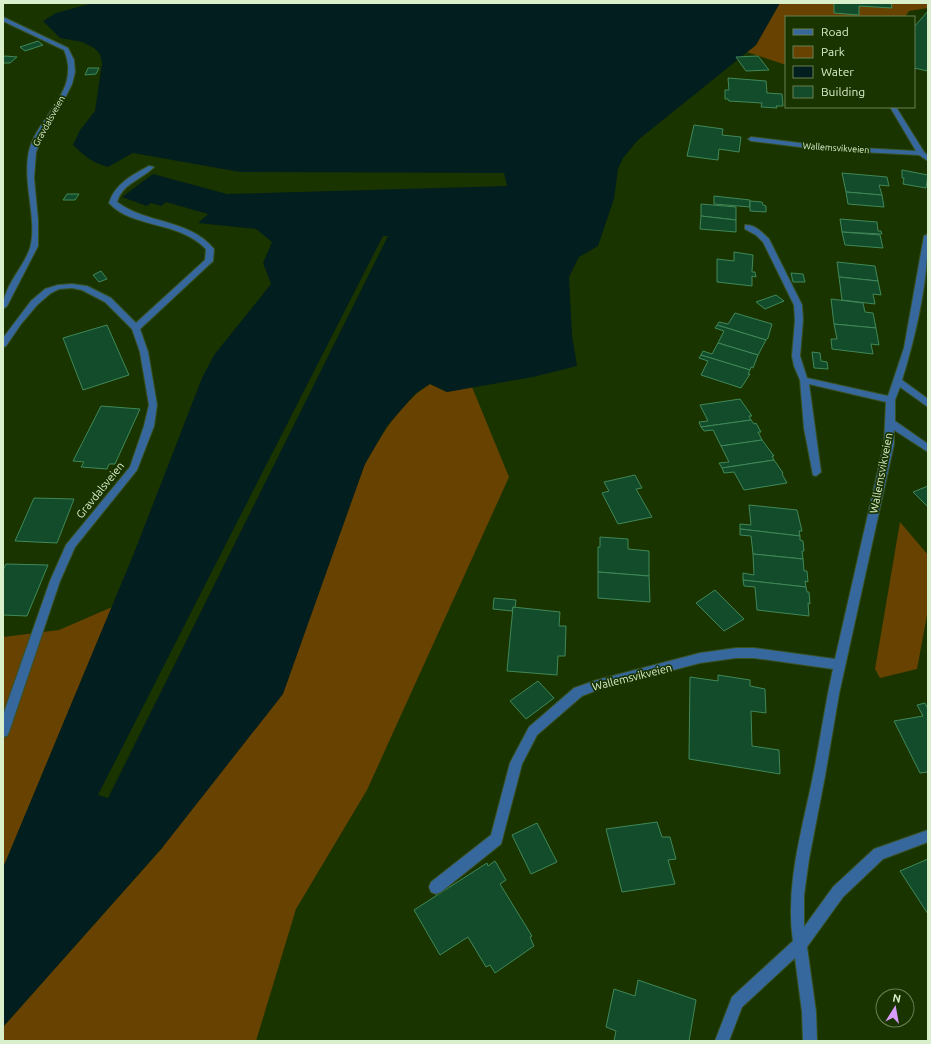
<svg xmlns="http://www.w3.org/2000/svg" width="931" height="1044" viewBox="0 0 931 1044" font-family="Ubuntu,sans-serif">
	<rect width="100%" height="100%" fill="#1a3400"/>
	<g fill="#674201">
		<path d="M779 3H928V8L909 11 905 17H786V65L747 52 756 45Z"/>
		<path d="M430 384 447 392 472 387 509 477 367 790 296 909 256 1041H3V1027L162 848 365 464C383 433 400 403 430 384Z"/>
		<path d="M900 522 928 555V610L917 669 880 678 875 669Z"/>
		<path d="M112 607 3 868V637L59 630Z"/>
	</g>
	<path fill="#031e1e" d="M93 3H780L756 45 638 140 623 158 618 169 614 199 598 246 579 257 569 277 572 335 577 366 533 377 447 392 430 384 416 393 387 426 365 464 283 694 162 848 3 1027V868L134 553 202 378 214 355 271 284 263 263 272 242 256 229 198 223 208 214 166 202 161 206 151 203 147 206 122 197 153 174 227 194 507 186 504 173 240 172 133 153 108 167C93 163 84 156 73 145L80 130 95 111 102 63 100 54 94 48 82 42 60 38 43 21 56 13Z"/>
	<path fill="#1a3400" d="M383 236H388L108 798 98 795Z"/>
	<g fill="#134c2a" stroke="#408859">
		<path d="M834 3H891L892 8 859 6V15L834 13Z"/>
		<path d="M928 11V71L914 68V27Z"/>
		<path d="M38 41 43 45 25 51 20 47Z"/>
		<path d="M5 56 17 57 10 63H3V57Z"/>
		<path d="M758 56 769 70 746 71 736 57Z"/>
		<path d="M88 68H99L96 74 85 75Z"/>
		<path d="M728 78 766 81 767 93 782 94 783 106H776L777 108 761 107 762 103 729 101 728 99H725V90H729Z"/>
		<path d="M694 125 723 129 722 135 741 137 739 152 719 149 718 160 687 156Z"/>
		<path d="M902 170 928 175 926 188 903 184 904 178H902Z"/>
		<path d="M842 173 887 177 889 186 879 185 882 195 846 192Z"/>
		<path d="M846 192 882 195 884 207 848 204Z"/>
		<path d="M67 194H79L75 200H63Z"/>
		<path d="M714 196 750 200V207L714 204Z"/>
		<path d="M750 201 762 202 763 205 766 206V212L750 211Z"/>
		<path d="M701 204 736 207V220L701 216Z"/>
		<path d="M701 216 736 220V232L700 229Z"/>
		<path d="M840 219 877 222 878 231H881L882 234 842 232Z"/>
		<path d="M842 232 880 235 883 248 845 245Z"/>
		<path d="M734 252 753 255 752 272H755L756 277 752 276V286L717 282V259L734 261Z"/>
		<path d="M837 262 875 266 878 281 839 277Z"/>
		<path d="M101 271 107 279 99 282 93 275Z"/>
		<path d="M791 273 803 274 805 282H793Z"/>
		<path d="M839 277 878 281 881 295 873 294 875 304 842 300Z"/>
		<path d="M776 295 784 301 765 309 756 302Z"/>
		<path d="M831 299 863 303 865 312 873 313 876 328 834 324Z"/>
		<path d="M735 313 772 324 768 338 766 340 717 325 719 322 728 324Z"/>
		<path d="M834 324 876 328 879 345 871 344 873 354 832 349 831 339H837Z"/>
		<path d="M107 325 129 375 83 390 63 338Z"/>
		<path d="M717 325 766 340 758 355 718 343 724 331 715 328Z"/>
		<path d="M718 343 758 355 753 368 751 367 750 370 701 355 703 351 712 354Z"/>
		<path d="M812 352 820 353 821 361 827 362 828 369 814 368Z"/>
		<path d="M701 355 750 370 748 374H750L741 388 701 375 708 361 699 358Z"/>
		<path d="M740 399 752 416H749L751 420 701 427 699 422 708 421 700 405Z"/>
		<path d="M101 406 140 409 115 464H109L107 469 81 467 84 462 73 461Z"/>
		<path d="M751 420 754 424 756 423 761 432H758L762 440 721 446 713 430 704 431 701 427Z"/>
		<path d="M762 440 774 456H772L774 460 722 468 719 463 729 462 721 446Z"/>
		<path d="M774 460 783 473 782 474 787 483 744 490 734 472 724 473 722 468Z"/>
		<path d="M635 475 642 488 636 489 652 517 618 524 602 493 609 491 604 482Z"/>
		<path d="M928 486V507L913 492Z"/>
		<path d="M34 498 74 499 57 543 15 541Z"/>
		<path d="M749 505 797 510 802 531H799L800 536 740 529V524L751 525Z"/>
		<path d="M740 529 800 536V540L803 541 804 551H802L803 559 753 554 751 536 740 535Z"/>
		<path d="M600 537 628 539V549L649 551V576L598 572V547H600Z"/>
		<path d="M753 554 803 559 804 571H807L808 582 805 581 806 587 743 580V573L754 575Z"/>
		<path d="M6 564 48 565 27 616 3 615V570Z"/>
		<path d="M598 572 649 576 650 602 598 598Z"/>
		<path d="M743 580 806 587 807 592H809L810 604 808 603 809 616 757 610 755 587 744 586Z"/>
		<path d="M715 590 744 619 724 631 696 603Z"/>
		<path d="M494 598 516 600 515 608 513 607 512 611 493 609Z"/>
		<path d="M513 607 560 612 559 626H566L565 656H558L557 675 507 671Z"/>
		<path d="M718 675 750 680V686L765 689 766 713 751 711 752 746 779 750 780 774 689 759 690 677 718 681Z"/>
		<path d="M538 681 554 698 526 719 510 701Z"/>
		<path d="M925 703 928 709V772L920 773 894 721 923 716 917 705Z"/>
		<path d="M657 822 662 837H670L676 859 668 860 675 884 622 892 606 829Z"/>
		<path d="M537 823 557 862 531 874 512 835Z"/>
		<path d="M928 859V914L900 871Z"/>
		<path d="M495 861 506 880 500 884 532 936 530 937 534 946 495 973 490 965 486 967 468 937 440 955 414 910 487 863 488 866Z"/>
		<path d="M638 980 696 1000 689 1041H614L616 1031 606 1027 614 989 635 996Z"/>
	</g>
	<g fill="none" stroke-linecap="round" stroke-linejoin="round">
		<defs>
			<g id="minor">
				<path d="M3 17 68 48 74 60 75 72 72 84 66 96 45 131 36 152 34 178 38 220V246L7 306 3 309C3 286 23 269 30 248 38 221 22 182 29 151 38 115 82 91 64 50L3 21Z"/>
				<path d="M890 107H896L924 152 928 156V161L919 155 824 150 751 141 748 139 751 137 824 146 916 151Z"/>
				<path d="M149 166 154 167C141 180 123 183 117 202 146 224 190 219 214 249L213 261 140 329 148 352 157 405 154 426 137 470 75 547 60 581 9 732 7 736 3 737V715L50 581 66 545 130 467 144 426 149 405 140 352 132 329 105 302 82 290 72 288 59 289 51 293 37 305 21 324 6 346 3 347V338L31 301 45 289 58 285 72 284 87 286 111 298 136 323 205 260 206 249C178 220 133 229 109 203 115 184 132 175 149 166Z"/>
				<path d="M745 225C755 224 763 233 769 239L802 305 803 320 800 356 807 378 888 396 904 348 924 236 928 234C928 281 916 335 902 380L928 399V407L900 387 895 400V421L928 444V452L894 430V444L839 694 825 776 809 859 804 895V927L833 887 874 849 928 830V842L883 859 843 897 807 947 816 1012 817 1041H803L802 1012 795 958 742 1007 729 1041H715L732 997 793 941C785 885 802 831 813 776 820 741 825 705 833 669L754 658H736L700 663 597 690 582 696 537 735 522 764 501 844 441 892 436 894 431 892 429 887 431 882 491 835 510 763 529 727 574 688 597 680 700 653 736 648H754L835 659 884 444 886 402 809 384 821 472 816 476 813 475 804 428 800 380 794 366 792 356 795 320 794 305 763 242 756 235 745 229Z"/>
			</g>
		</defs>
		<use href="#minor" stroke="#395221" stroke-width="2"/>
		<use href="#minor" fill="#36679d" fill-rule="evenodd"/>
	</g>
	<g text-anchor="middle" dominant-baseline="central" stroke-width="3.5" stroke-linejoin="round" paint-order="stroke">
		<g font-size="9" fill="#daefcc" stroke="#1a3400">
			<text transform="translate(49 121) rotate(-61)">Gravdalsveien</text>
			<text transform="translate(836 148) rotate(4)">Wallemsvikveien</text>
		</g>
		<g font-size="11" fill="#daefcc" stroke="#1a3400">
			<text transform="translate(881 473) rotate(-79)">Wallemsvikveien</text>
			<text transform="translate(100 490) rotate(-51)">Gravdalsveien</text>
			<text transform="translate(632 677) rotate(-14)">Wallemsvikveien</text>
		</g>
	</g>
	<rect width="931" height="1044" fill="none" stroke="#daefcc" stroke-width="8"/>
	<rect x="785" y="16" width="130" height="92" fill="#1a3400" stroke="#677f52"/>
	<rect x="793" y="29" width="20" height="6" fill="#36679d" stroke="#677f52"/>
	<text x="821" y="36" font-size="12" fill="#daefcc">Road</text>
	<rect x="793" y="46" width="20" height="12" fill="#674201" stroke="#677f52"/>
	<text x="821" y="56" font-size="12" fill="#daefcc">Park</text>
	<rect x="793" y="66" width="20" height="12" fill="#031e1e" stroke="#677f52"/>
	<text x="821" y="76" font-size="12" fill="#daefcc">Water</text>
	<rect x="793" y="86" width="20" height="12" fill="#134c2a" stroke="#677f52"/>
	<text x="821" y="96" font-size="12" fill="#daefcc">Building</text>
	<g transform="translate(895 1008) rotate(11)"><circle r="19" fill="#1a3400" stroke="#677f52"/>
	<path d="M0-3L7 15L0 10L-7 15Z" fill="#d79bf9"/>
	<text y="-6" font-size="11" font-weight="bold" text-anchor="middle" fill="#daefcc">N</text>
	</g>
</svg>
